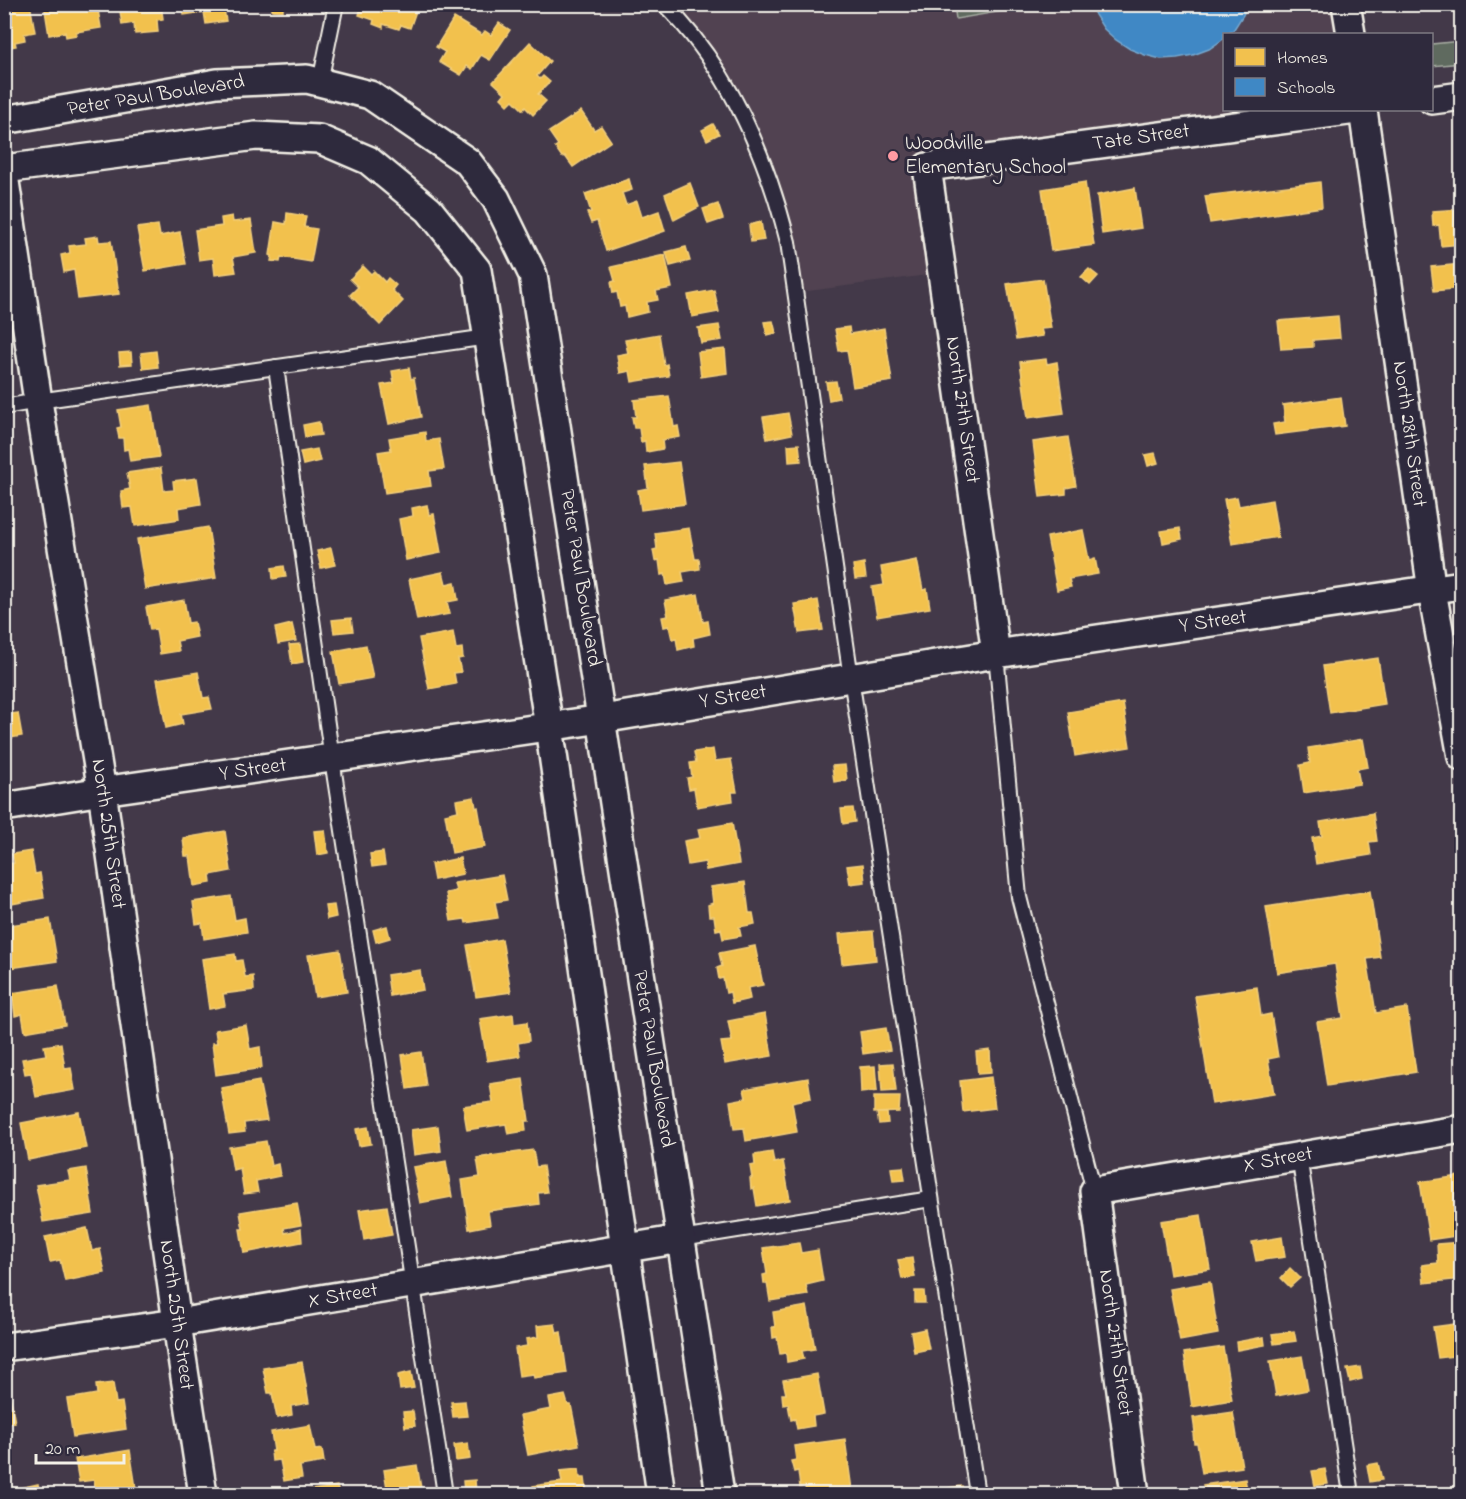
<svg xmlns="http://www.w3.org/2000/svg" width="1466" height="1499" viewBox="0 0 1466 1499" font-family="'Indie Flower',sans-serif">
	<rect width="100%" height="100%" fill="#433949"/>
	<filter id="ink" filterUnits="userSpaceOnUse"><feTurbulence type="fractalNoise" baseFrequency=".0167" numOctaves="2"/><feDisplacementMap in="SourceGraphic" scale="12" xChannelSelector="R" yChannelSelector="G"/><feConvolveMatrix kernelMatrix="1 2 1 2 8 2 1 2 1" color-interpolation-filters="sRGB"/></filter>
	<g filter="url(#ink)">
		<path fill="#514351" d="M664 5H1343L1348 34H1224V110H1359L927 170 942 273 801 292 778 206 725 89Z"/>
		<g fill="#5e6a5f" stroke="#a9aea4" stroke-width="1.5">
			<path d="M1032 4 1033 6 956 19 954 5Z"/>
			<path d="M1461 41V63L1432 66V44Z"/>
		</g>
		<g fill="#f2c14e" stroke="#f3cf7c" stroke-width="1.5">
			<path d="M4 4H20L21 6 30 4 35 32 24 34 25 40 15 42 16 46 4 48Z"/>
			<path d="M44 4H87L89 12 98 10 101 28 76 32 77 35 66 37 65 32 49 35Z"/>
			<path d="M119 4H161L163 19 157 20 158 32 135 34 134 23 122 25Z"/>
			<path d="M183 4H238V7L224 9 226 21 206 24 204 12 184 15Z"/>
			<path d="M254 4H307V7L283 6V11L272 10V6H254Z"/>
			<path d="M362 4H406L405 7 416 11 410 28 401 25 399 29 383 24V28L373 24 374 20 359 15Z"/>
			<path d="M454 18 482 35 485 31 491 35 499 23 510 30 490 60 481 55 472 69 467 66 461 75 439 62 445 52 436 47Z"/>
			<path d="M530 42 550 61 537 76 540 79 543 76 550 82 538 94 546 101 533 115 525 107 523 110 513 100 508 105 501 98 505 93 493 82Z"/>
			<path d="M581 111 594 130 601 126 611 141 573 167 565 156 562 157 555 147 558 145 549 132Z"/>
			<path d="M713 124 719 134 707 140 702 130Z"/>
			<path d="M629 179 632 190 622 193 626 205 637 201 642 217 659 211 665 231 606 251 597 221 591 223 587 213 591 212 585 194Z"/>
			<path d="M1085 182 1094 245 1051 251 1042 189Z"/>
			<path d="M1320 182 1322 207 1210 223 1205 196Z"/>
			<path d="M690 183 699 207 674 220 665 194Z"/>
			<path d="M1135 188 1141 228 1102 234 1097 195Z"/>
			<path d="M718 204 723 219 708 224 703 209Z"/>
			<path d="M1462 209V244L1441 246 1439 225 1433 226 1432 211Z"/>
			<path d="M287 213 306 216 304 227 317 229 311 262 281 257 280 262 271 261 272 256 270 255 275 222 286 224Z"/>
			<path d="M232 216 233 222 251 220 256 253 233 257 236 272 215 275 213 258 199 260 195 230 222 226 221 218Z"/>
			<path d="M761 222 764 240 751 242 749 225Z"/>
			<path d="M158 225 160 236 180 232 186 264 145 271 137 228Z"/>
			<path d="M98 236 99 242 111 241 119 294 78 299 74 270 64 272 61 255 70 253 69 246 86 244 85 238Z"/>
			<path d="M686 247 690 261 670 266 666 252Z"/>
			<path d="M665 255 672 288 656 291 658 300 647 302 648 312 627 317 625 306 620 307 617 292 613 293 611 282 615 281 611 267Z"/>
			<path d="M1462 264V288L1434 291 1431 267Z"/>
			<path d="M363 266 371 274 374 271 385 282 388 278 396 285 392 290 403 301 380 325 350 295 358 287 350 279Z"/>
			<path d="M1089 269 1098 276 1090 285 1081 277Z"/>
			<path d="M1043 279 1051 328 1041 329 1043 336 1016 340 1007 284Z"/>
			<path d="M714 290 719 312 692 317 688 295Z"/>
			<path d="M1338 316 1340 338 1313 340V347L1281 349 1278 321Z"/>
			<path d="M773 321 776 333 767 335 764 322Z"/>
			<path d="M719 325 722 340 701 343 698 328Z"/>
			<path d="M849 327 850 334 884 328 892 381 853 387 847 350 839 351 835 329Z"/>
			<path d="M659 334 664 365 667 364 669 376 632 382 630 371 620 373 617 355 628 353 625 340Z"/>
			<path d="M725 349 727 373 701 377 698 352Z"/>
			<path d="M156 351 158 367 143 369 141 353Z"/>
			<path d="M131 352 132 364 120 365 119 353Z"/>
			<path d="M1046 359 1047 364 1057 362 1064 413 1028 418 1020 362Z"/>
			<path d="M409 368 411 379 414 378 421 417 389 424 381 385 394 383 392 371Z"/>
			<path d="M836 381 839 398 829 400 826 382Z"/>
			<path d="M669 396 674 427 678 426 680 437 662 440 663 449 646 452 645 441 641 442 639 428H634L632 417H636L634 400Z"/>
			<path d="M1341 397 1345 426 1275 435 1273 424 1285 422 1283 405Z"/>
			<path d="M151 405 159 457 130 461 128 449 124 450 123 438H119L117 428 121 427 118 410Z"/>
			<path d="M788 413 792 434 767 439 763 417Z"/>
			<path d="M319 422 321 435 305 437 303 425Z"/>
			<path d="M425 432 426 441 439 439 444 469 429 471 431 486 385 493 378 452 391 450 389 438Z"/>
			<path d="M1068 437 1076 486 1066 488V494L1040 497 1033 442Z"/>
			<path d="M799 444 801 461 789 462 788 445Z"/>
			<path d="M317 449 320 461 303 465 300 452Z"/>
			<path d="M1155 453 1158 463 1148 466 1145 455Z"/>
			<path d="M679 462 685 504 641 510 638 490 648 488 645 466Z"/>
			<path d="M161 468 164 491 174 490 173 481 197 478 201 504 178 508 179 519 135 526 132 507 123 508 121 491 130 489 127 473Z"/>
			<path d="M1237 497 1239 506 1272 500 1278 537 1232 544 1224 499Z"/>
			<path d="M427 505 429 515 434 514 441 553 406 560 399 519 413 516 412 508Z"/>
			<path d="M208 527 216 578 145 589 137 539Z"/>
			<path d="M689 528 695 559H699L700 569 682 572 684 582 667 585 665 574 661 575 659 560 655 561 653 550 657 549 655 533Z"/>
			<path d="M1180 528 1182 539 1163 543 1161 531Z"/>
			<path d="M1083 530 1089 560 1095 558 1098 574 1069 579 1071 587 1057 590 1047 537Z"/>
			<path d="M331 548 335 565 321 568 317 551Z"/>
			<path d="M917 560 923 590 927 589 930 608 877 617 872 587 884 585 881 567Z"/>
			<path d="M864 563 866 578 855 579 853 565Z"/>
			<path d="M284 566 286 577 273 579 272 568Z"/>
			<path d="M443 572 446 584 455 582 458 600 447 602 450 614 417 620 409 579Z"/>
			<path d="M698 594 703 622 708 621 710 634 693 638 694 646 678 650 676 638 672 639 669 626 664 627 662 617 668 616 665 600Z"/>
			<path d="M184 600 188 623 194 622 197 637 177 641 179 651 160 654 156 629 150 630 146 607Z"/>
			<path d="M818 600 823 630 799 633 794 604Z"/>
			<path d="M351 618 353 631 334 633 332 620Z"/>
			<path d="M292 624 296 641 278 644 275 628Z"/>
			<path d="M453 632 456 649 462 648 463 658 458 659 461 672 454 673 456 684 429 689 419 638Z"/>
			<path d="M300 644 303 662 292 664 289 645Z"/>
			<path d="M366 645 373 678 339 684 333 651Z"/>
			<path d="M1378 658 1385 704 1330 713 1323 666Z"/>
			<path d="M198 672 203 698 209 697 212 709 181 714 183 724 166 728 157 679Z"/>
			<path d="M4 690 10 714 18 713 22 736 4 739Z"/>
			<path d="M1123 703 1130 747 1075 756 1068 712Z"/>
			<path d="M1363 739 1368 767 1357 769 1360 784 1304 793 1300 765 1310 763 1308 748Z"/>
			<path d="M713 749 715 761 731 759 737 792H732L733 801 697 807 694 788 689 789 687 778 692 777 690 763 696 762 694 752Z"/>
			<path d="M845 765 847 780 834 782 832 766Z"/>
			<path d="M474 797 476 808 478 807 485 847 452 853 445 814 458 811 456 800Z"/>
			<path d="M853 808 855 822 843 824 841 809Z"/>
			<path d="M1373 813 1377 841 1369 842 1371 855 1316 864 1312 838 1322 836 1320 822Z"/>
			<path d="M732 823 739 864 706 870 705 862 688 865 684 841 700 838 698 829Z"/>
			<path d="M325 830 328 853 317 855 314 831Z"/>
			<path d="M225 831 231 871 210 875 211 883 194 886 190 856H185L183 838Z"/>
			<path d="M31 851 35 874 40 873 44 898 6 905 4 864 14 863 12 854Z"/>
			<path d="M383 852 385 865 372 867 370 854Z"/>
			<path d="M460 858 463 874 434 880 431 864Z"/>
			<path d="M863 864 865 882 850 884 847 866Z"/>
			<path d="M502 875 507 900 495 902 498 918 466 923 465 919 451 921 446 893 456 891 454 883Z"/>
			<path d="M745 882 749 913H753L755 924 739 927 741 936 723 939 721 929 716 930 714 916H709L708 905 713 903 711 887Z"/>
			<path d="M1370 891 1380 957 1367 959 1376 1013 1407 1008 1416 1072 1327 1086 1317 1022 1343 1018 1335 964 1277 973 1266 907Z"/>
			<path d="M231 896 235 920 245 918 247 932 204 939 202 923 196 924 193 902Z"/>
			<path d="M334 905 336 917 327 919 325 906Z"/>
			<path d="M50 919 57 961 4 969V926Z"/>
			<path d="M387 926 390 938 376 942 373 930Z"/>
			<path d="M873 931 876 960 842 964 839 934Z"/>
			<path d="M502 939 511 992 476 997 467 945Z"/>
			<path d="M755 946 763 985 748 988 750 999 732 1003 730 992 726 993 723 978 719 979 717 968 722 966 719 953Z"/>
			<path d="M340 950 347 992 315 997 308 955Z"/>
			<path d="M235 954 236 961 242 960 245 977 253 976 254 990 223 994 225 1006 209 1009 202 959Z"/>
			<path d="M420 970 423 990 390 996 387 975Z"/>
			<path d="M58 986 65 1025 25 1032 22 1014 15 1016 12 993Z"/>
			<path d="M1257 987 1261 1016 1271 1014 1278 1057 1268 1059 1274 1094 1212 1104 1195 996Z"/>
			<path d="M513 1014 514 1024 527 1022 529 1041 518 1043 520 1056 487 1061 480 1019Z"/>
			<path d="M765 1014 772 1056 725 1064 721 1042 732 1041 728 1021Z"/>
			<path d="M246 1025 250 1049 260 1047 262 1068 216 1075 212 1043H217L215 1030Z"/>
			<path d="M886 1028 890 1050 863 1054 860 1032Z"/>
			<path d="M61 1043 65 1069 71 1068 75 1090 36 1097 31 1073 25 1074 22 1059 46 1055 44 1046Z"/>
			<path d="M990 1050 991 1073 978 1074 976 1052Z"/>
			<path d="M421 1052 426 1086 407 1089 402 1055Z"/>
			<path d="M893 1063 896 1091 882 1092 880 1064Z"/>
			<path d="M875 1066 877 1091 861 1093 860 1067Z"/>
			<path d="M991 1077 995 1108 963 1112 960 1081Z"/>
			<path d="M808 1078 811 1098 792 1102 797 1132 746 1141 744 1128 734 1129 730 1101 746 1098 744 1089Z"/>
			<path d="M523 1079 529 1121H525L526 1131 508 1134 506 1124 467 1130 463 1106 493 1102 490 1084Z"/>
			<path d="M259 1081 267 1120 244 1123 245 1132 229 1134 221 1088Z"/>
			<path d="M874 1097H900L899 1112 874 1113Z"/>
			<path d="M79 1112 86 1148 28 1160 21 1123Z"/>
			<path d="M877 1113H887L888 1123 879 1124Z"/>
			<path d="M438 1126 441 1151 414 1155 411 1130Z"/>
			<path d="M368 1127 371 1144 359 1146 356 1129Z"/>
			<path d="M266 1141 271 1166 278 1164 280 1176 256 1181 258 1192 244 1194 240 1168 233 1170 229 1147Z"/>
			<path d="M533 1150 536 1167 543 1166 547 1192 538 1193 539 1204 488 1211 490 1225 469 1229 462 1180 480 1177 477 1158Z"/>
			<path d="M772 1152 774 1163 783 1161 790 1200 757 1206 754 1188 751 1189 750 1178H752L750 1166 755 1165 754 1155Z"/>
			<path d="M446 1161 452 1197 420 1203 413 1167Z"/>
			<path d="M903 1167 905 1180 893 1181 891 1168Z"/>
			<path d="M86 1168 93 1214 43 1222 36 1185 70 1180 68 1171Z"/>
			<path d="M1459 1176 1462 1190V1235L1429 1240 1420 1182Z"/>
			<path d="M297 1203 301 1225 284 1228 285 1233 301 1229 302 1242 244 1253 240 1229H243L240 1212Z"/>
			<path d="M387 1206 392 1235 364 1240 359 1210Z"/>
			<path d="M1201 1215 1210 1269 1170 1275 1161 1221Z"/>
			<path d="M87 1228 92 1251 100 1249 105 1273 65 1281 60 1260 50 1262 45 1237Z"/>
			<path d="M1282 1237 1285 1257 1256 1261 1252 1242Z"/>
			<path d="M1462 1242V1279L1424 1283 1422 1265 1438 1263 1437 1244Z"/>
			<path d="M799 1243 801 1253 818 1250 823 1281 806 1285 808 1295 770 1301 767 1283H764L763 1275 767 1274 763 1248Z"/>
			<path d="M912 1258 915 1277 902 1279 898 1260Z"/>
			<path d="M1290 1268 1300 1278 1290 1287 1281 1278Z"/>
			<path d="M1210 1282 1218 1334 1180 1341 1170 1289Z"/>
			<path d="M915 1291H924L925 1303H915Z"/>
			<path d="M807 1306 815 1349 802 1351 804 1359 787 1362 786 1353 780 1354 777 1337 773 1338 772 1327H775L773 1312Z"/>
			<path d="M1462 1323V1355L1438 1358 1433 1327Z"/>
			<path d="M555 1324 557 1333 561 1332 567 1373 534 1378 533 1374 519 1376 515 1348 527 1346 526 1339 538 1337 537 1326Z"/>
			<path d="M925 1329 929 1349 914 1352 911 1332Z"/>
			<path d="M1294 1331 1296 1341 1274 1344 1272 1334Z"/>
			<path d="M1264 1337 1265 1345 1237 1350 1236 1342Z"/>
			<path d="M1223 1347 1232 1400 1192 1407 1184 1353Z"/>
			<path d="M1302 1356 1308 1390 1276 1396 1270 1361Z"/>
			<path d="M302 1362 309 1403 291 1406 292 1415 277 1418 272 1393H268L263 1368Z"/>
			<path d="M1360 1367 1362 1379 1350 1382 1347 1369Z"/>
			<path d="M411 1372 414 1388 400 1390 398 1375Z"/>
			<path d="M817 1374 824 1414 813 1416 814 1426 797 1429 795 1419 791 1420 788 1404 783 1405 782 1394H786L783 1380Z"/>
			<path d="M113 1383 116 1403 122 1402 126 1429 73 1437 67 1399 97 1394 96 1385Z"/>
			<path d="M10 1395 15 1423 4 1424V1396Z"/>
			<path d="M565 1395 568 1405H571L579 1445 528 1455 520 1415 551 1409 549 1398Z"/>
			<path d="M465 1401 467 1416 453 1417 451 1402Z"/>
			<path d="M413 1411 415 1426 405 1427 403 1412Z"/>
			<path d="M1233 1412 1242 1467 1202 1473 1197 1443H1194L1193 1433 1195 1432 1193 1418Z"/>
			<path d="M310 1425 315 1450 322 1449 324 1462 300 1466 302 1478 284 1481 280 1460 272 1461 271 1451H274L271 1432Z"/>
			<path d="M845 1439 852 1490 819 1494H806L805 1486 800 1487 798 1471 794 1472 791 1461 796 1460 794 1446Z"/>
			<path d="M468 1443 470 1459 456 1461 454 1445Z"/>
			<path d="M130 1450 136 1488 96 1494 94 1480 79 1482 75 1459Z"/>
			<path d="M1378 1463 1382 1480 1370 1482 1367 1465Z"/>
			<path d="M417 1465 422 1494H388L384 1470Z"/>
			<path d="M579 1469 580 1478H585L587 1494H534L533 1486 562 1482 560 1471Z"/>
			<path d="M1325 1469 1328 1484 1315 1486 1312 1471Z"/>
			<path d="M1245 1479 1248 1494H1205L1203 1485Z"/>
			<path d="M475 1480 476 1492 464 1493 463 1481Z"/>
			<path d="M38 1484 40 1494H12L11 1490Z"/>
			<path d="M337 1486 339 1494H285Z"/>
			<path d="M962 1486 964 1494H950L949 1488Z"/>
		</g>
		<path fill="#3f88c5" stroke="#75a8d0" stroke-width="1.5" d="M1090 4H1248L1243 15 1234 29 1228 34H1224V38L1222 40 1209 49 1193 55 1177 58 1161 59 1145 55 1130 49 1116 40 1104 29 1095 15Z"/>
		<g fill="none" stroke-linecap="round" stroke-linejoin="round">
			<defs>
				<g id="lane">
					<path d="M664 4C729 68 766 155 788 242L851 678 977 1494"/>
					<path d="M320 82 336 4"/>
					<path d="M276 367 332 759 445 1494"/>
					<path d="M4 407 38 401 488 337"/>
					<path d="M996 654 1019 897 1094 1191"/>
					<path d="M1299 1156 1351 1494"/>
					<path d="M681 1239 931 1199"/>
				</g>
				<g id="street">
					<path d="M1346 4 1351 34"/>
					<path d="M1432 100 1462 96"/>
					<path d="M1363 110 1432 591 1462 757"/>
					<path d="M4 120 217 83 307 79 370 95 468 162 496 199 533 275 720 1494"/>
					<path d="M4 169 256 136 319 139 368 160 429 210 477 270 549 727 661 1494"/>
					<path d="M4 175 38 401 102 791 181 1351 203 1494"/>
					<path d="M996 654 927 167 1356 110"/>
					<path d="M4 807 102 791 602 719 996 654 1462 585"/>
					<path d="M4 1347 177 1323 681 1239"/>
					<path d="M1135 1494 1094 1191 1462 1129"/>
				</g>
			</defs>
			<use href="#lane" stroke="#f4f1e8" stroke-width="18"/>
			<use href="#street" stroke="#f4f1e8" stroke-width="32"/>
			<use href="#lane" stroke="#2f2a3d" stroke-width="14"/>
			<use href="#street" stroke="#2f2a3d" stroke-width="27"/>
		</g>
	</g>
	<circle fill="#ff9aa2" stroke="#2f2a3d" stroke-width="2" cx="893" cy="156" r="6"/>
	<g text-anchor="middle" dominant-baseline="central" stroke-width="6" stroke-linejoin="round" paint-order="stroke">
		<g font-size="21" fill="#f4f1e8" stroke="#2f2a3d">
			<text transform="translate(156 96) rotate(-9)">Peter Paul Boulevard</text>
			<text transform="translate(1141 138) rotate(-8)">Tate Street</text>
			<text transform="translate(962 410) rotate(82)">North 27th Street</text>
			<text transform="translate(1409 434) rotate(82)">North 28th Street</text>
			<text transform="translate(580 578) rotate(81)">Peter Paul Boulevard</text>
			<text transform="translate(1213 622) rotate(-8)">Y Street</text>
			<text transform="translate(733 697) rotate(-9)">Y Street</text>
			<text transform="translate(253 770) rotate(-8)">Y Street</text>
			<text transform="translate(108 834) rotate(82)">North 25th Street</text>
			<text transform="translate(653 1059) rotate(81)">Peter Paul Boulevard</text>
			<text transform="translate(1278 1160) rotate(-10)">X Street</text>
			<text transform="translate(343 1296) rotate(-9)">X Street</text>
			<text transform="translate(176 1315) rotate(82)">North 25th Street</text>
			<text transform="translate(1115 1343) rotate(82)">North 27th Street</text>
		</g>
		<g font-size="21" fill="#f4f1e8" stroke="#2f2a3d" text-anchor="start">
			<text x="905" y="144">Woodville<tspan x="905" dy="24">Elementary School</tspan></text>
		</g>
	</g>
	<rect width="1466" height="1499" fill="none" stroke="#2f2a3d" stroke-width="24"/>
	<rect x="12" y="12" width="1442" height="1475" fill="none" stroke="#f4f1e8" stroke-width="2" filter="url(#ink)"/>
	<rect x="1223" y="33" width="210" height="78" fill="#2f2a3d" stroke="#7e7a81" stroke-width="1.5"/>
	<rect x="1235" y="48" width="30" height="18" fill="#f2c14e" stroke="#7e7a81" stroke-width="1.5"/>
	<text x="1277" y="63" font-size="18" fill="#f4f1e8">Homes</text>
	<rect x="1235" y="78" width="30" height="18" fill="#3f88c5" stroke="#7e7a81" stroke-width="1.5"/>
	<text x="1277" y="93" font-size="18" fill="#f4f1e8">Schools</text>
	<path d="M36 1454v9h88v-9" fill="none" stroke="#f4f1e8" stroke-width="3"/>
	<text x="45" y="1454" font-size="18" fill="#f4f1e8" stroke="#2f2a3d" stroke-width="4.5" paint-order="stroke">20 m</text>
</svg>
